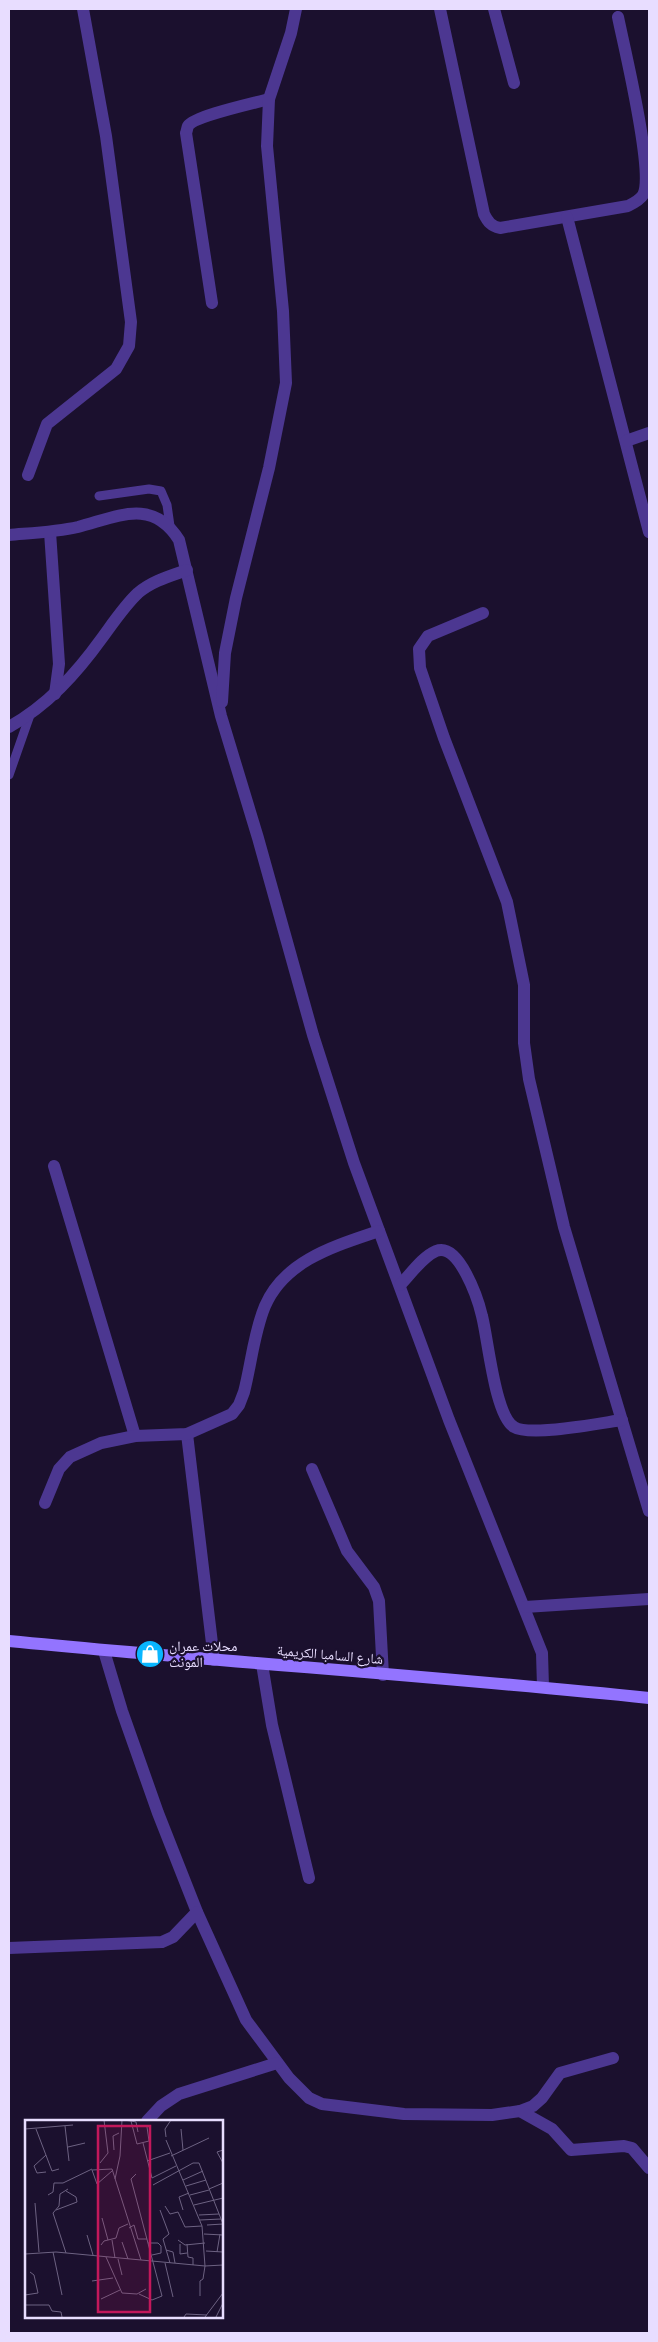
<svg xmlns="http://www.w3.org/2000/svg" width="658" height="2342" viewBox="0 0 658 2342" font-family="'Fira Sans Condensed','Noto Naskh Arabic',sans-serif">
	<rect width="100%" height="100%" fill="#1b102e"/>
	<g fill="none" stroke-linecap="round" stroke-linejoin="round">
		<g stroke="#4c3791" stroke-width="9">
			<path d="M99 496 149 489 161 491 167 505 170 526"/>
			<path d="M9 775 30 715"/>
		</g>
		<g stroke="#4c3791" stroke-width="12">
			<path d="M440 9 484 214C488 222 491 226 500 228L628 206C634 203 640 200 643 195 655 173 624 47 618 17"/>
			<path d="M494 9 514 83"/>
			<path d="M567 217 649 532"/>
			<path d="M212 303 186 133C187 131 187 128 188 126 194 116 255 103 269 99"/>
			<path d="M626 441 649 433"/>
			<path d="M28 475 47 424 116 369 129 346 131 322 106 136 83 9"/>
			<path d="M50 532 59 664 55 694"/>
			<path d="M9 535C32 533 56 532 78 527 117 517 152 497 179 540L221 716 258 838 313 1035 354 1163 449 1420 542 1653 543 1687"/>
			<path d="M483 613 428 636 419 649 420 668 444 738 507 902 524 985V1043L529 1079 564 1227 649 1511"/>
			<path d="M222 702 225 653 236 598 269 468 286 383 283 311 267 146 269 99 291 33 296 9"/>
			<path d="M9 727C48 705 76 674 102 638 113 623 125 605 138 593 152 581 170 576 187 570"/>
			<path d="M54 1166 135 1436"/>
			<path d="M400 1285C410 1275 422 1257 436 1251 459 1242 478 1299 482 1316 488 1339 495 1416 514 1427 530 1437 601 1423 622 1420"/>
			<path d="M187 1434 214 1660"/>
			<path d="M312 1469 347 1551 374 1587 379 1601 383 1675"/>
			<path d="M45 1503 59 1469 70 1457 101 1443 135 1436 187 1434 232 1414 239 1405 244 1392C251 1365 254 1332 265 1306 285 1260 335 1246 379 1231"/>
			<path d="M525 1607 649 1599"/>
			<path d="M104 1651 122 1711 158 1813 197 1912 246 2020 289 2078 309 2098 322 2104 404 2114 492 2115 520 2111 533 2106 542 2098 560 2073 613 2058"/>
			<path d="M262 1664 272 1725 309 1878"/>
			<path d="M9 1948 162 1942 173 1937 197 1912"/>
			<path d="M520 2111 552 2129 571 2150 624 2146 632 2148 649 2168"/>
			<path d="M147 2121 161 2106 179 2094 277 2063"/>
		</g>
		<path stroke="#9374ff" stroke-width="12" d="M9 1641C222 1662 436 1676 649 1698"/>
	</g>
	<defs>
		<symbol id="shop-disc" viewBox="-11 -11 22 22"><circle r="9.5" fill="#09b6ff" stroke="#1b102e"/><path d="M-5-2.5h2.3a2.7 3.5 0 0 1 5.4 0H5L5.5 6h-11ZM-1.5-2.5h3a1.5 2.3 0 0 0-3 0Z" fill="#fff"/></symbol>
	</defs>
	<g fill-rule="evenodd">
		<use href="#shop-disc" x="134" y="1638" width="32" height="32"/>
	</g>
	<g text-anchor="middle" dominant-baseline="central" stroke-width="4.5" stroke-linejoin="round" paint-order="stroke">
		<g font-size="14" fill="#e8ddff" stroke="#1b102e" text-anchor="start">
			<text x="169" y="1646">محلات عمران<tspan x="169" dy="16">المونث</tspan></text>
		</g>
		<g font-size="14" fill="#e8ddff" stroke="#1b102e">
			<text transform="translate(330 1655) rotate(5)">شارع السامبا الكريمية</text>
		</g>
	</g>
	<g transform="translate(25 2120)">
		<rect width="198" height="198" fill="#1b102e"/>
		<path fill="none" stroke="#6d6282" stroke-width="1" d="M98 0 106 1 112 24 124 21 122 7M106 1 111 2 113 12M40 6 44 41M0 9 48 5M11 9 27 51 34 49M156 9 158 30M141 17 140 9 146 0M141 20 177 106 180 146M118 23 127 58 151 46M43 27 60 23M89 30 88 16 94 13M198 30 192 32 198 43M146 36 184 18M122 41 145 33M75 43 83 33 79 0M87 51 72 64 67 50 87 49 116 140M21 52 12 53 9 46 21 35M111 54 106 59 137 176 127 180 114 174M90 59 95 36 97 0M158 60 178 51M128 65 168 43H174L198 104M161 66 181 60M184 69 198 63M23 75 28 72 29 63H38L67 49M165 75 184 70M10 83 14 132M169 85 198 78M140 86 145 94 153 92 160 107 177 106M31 90 52 82 51 77 41 71M135 90 144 114 138 119 145 143M158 90 154 77 164 73M174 95 194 94M77 98 83 120M175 100 196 99M182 105 198 104M104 108 109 105 113 119H122M179 114 198 115M62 115 68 135M87 120 90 138M153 120 160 125 180 123M97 122 103 139M123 123H133L136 126V133L127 135M155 124V134L162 133M162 124 163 137 168 138V145M76 125 79 121 91 118 94 108 103 104M141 130 148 132 150 143M181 131 198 132M28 132 37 175M192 132 195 114M41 133 28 93 34 86 35 74 43 69M0 134 31 132 180 146 198 145M81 137 97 173 112 174 121 169M93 139 97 155M140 143 148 177M67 161 88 158M0 175 13 173 9 155 5 152M175 176V161L178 159 180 146M76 179 95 170M0 185H24L27 191 36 192 37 197M159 197 161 194 182 195M180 197 198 173M191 197 198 183"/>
		<path fill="#c2185b" fill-opacity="0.15" stroke="#c2185b" stroke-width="2.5" d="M73 6H125V192H73Z"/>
		<rect width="198" height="198" fill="none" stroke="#e8ddff" stroke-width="2.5"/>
	</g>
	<rect width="658" height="2342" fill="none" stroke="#e8ddff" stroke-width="20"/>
</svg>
